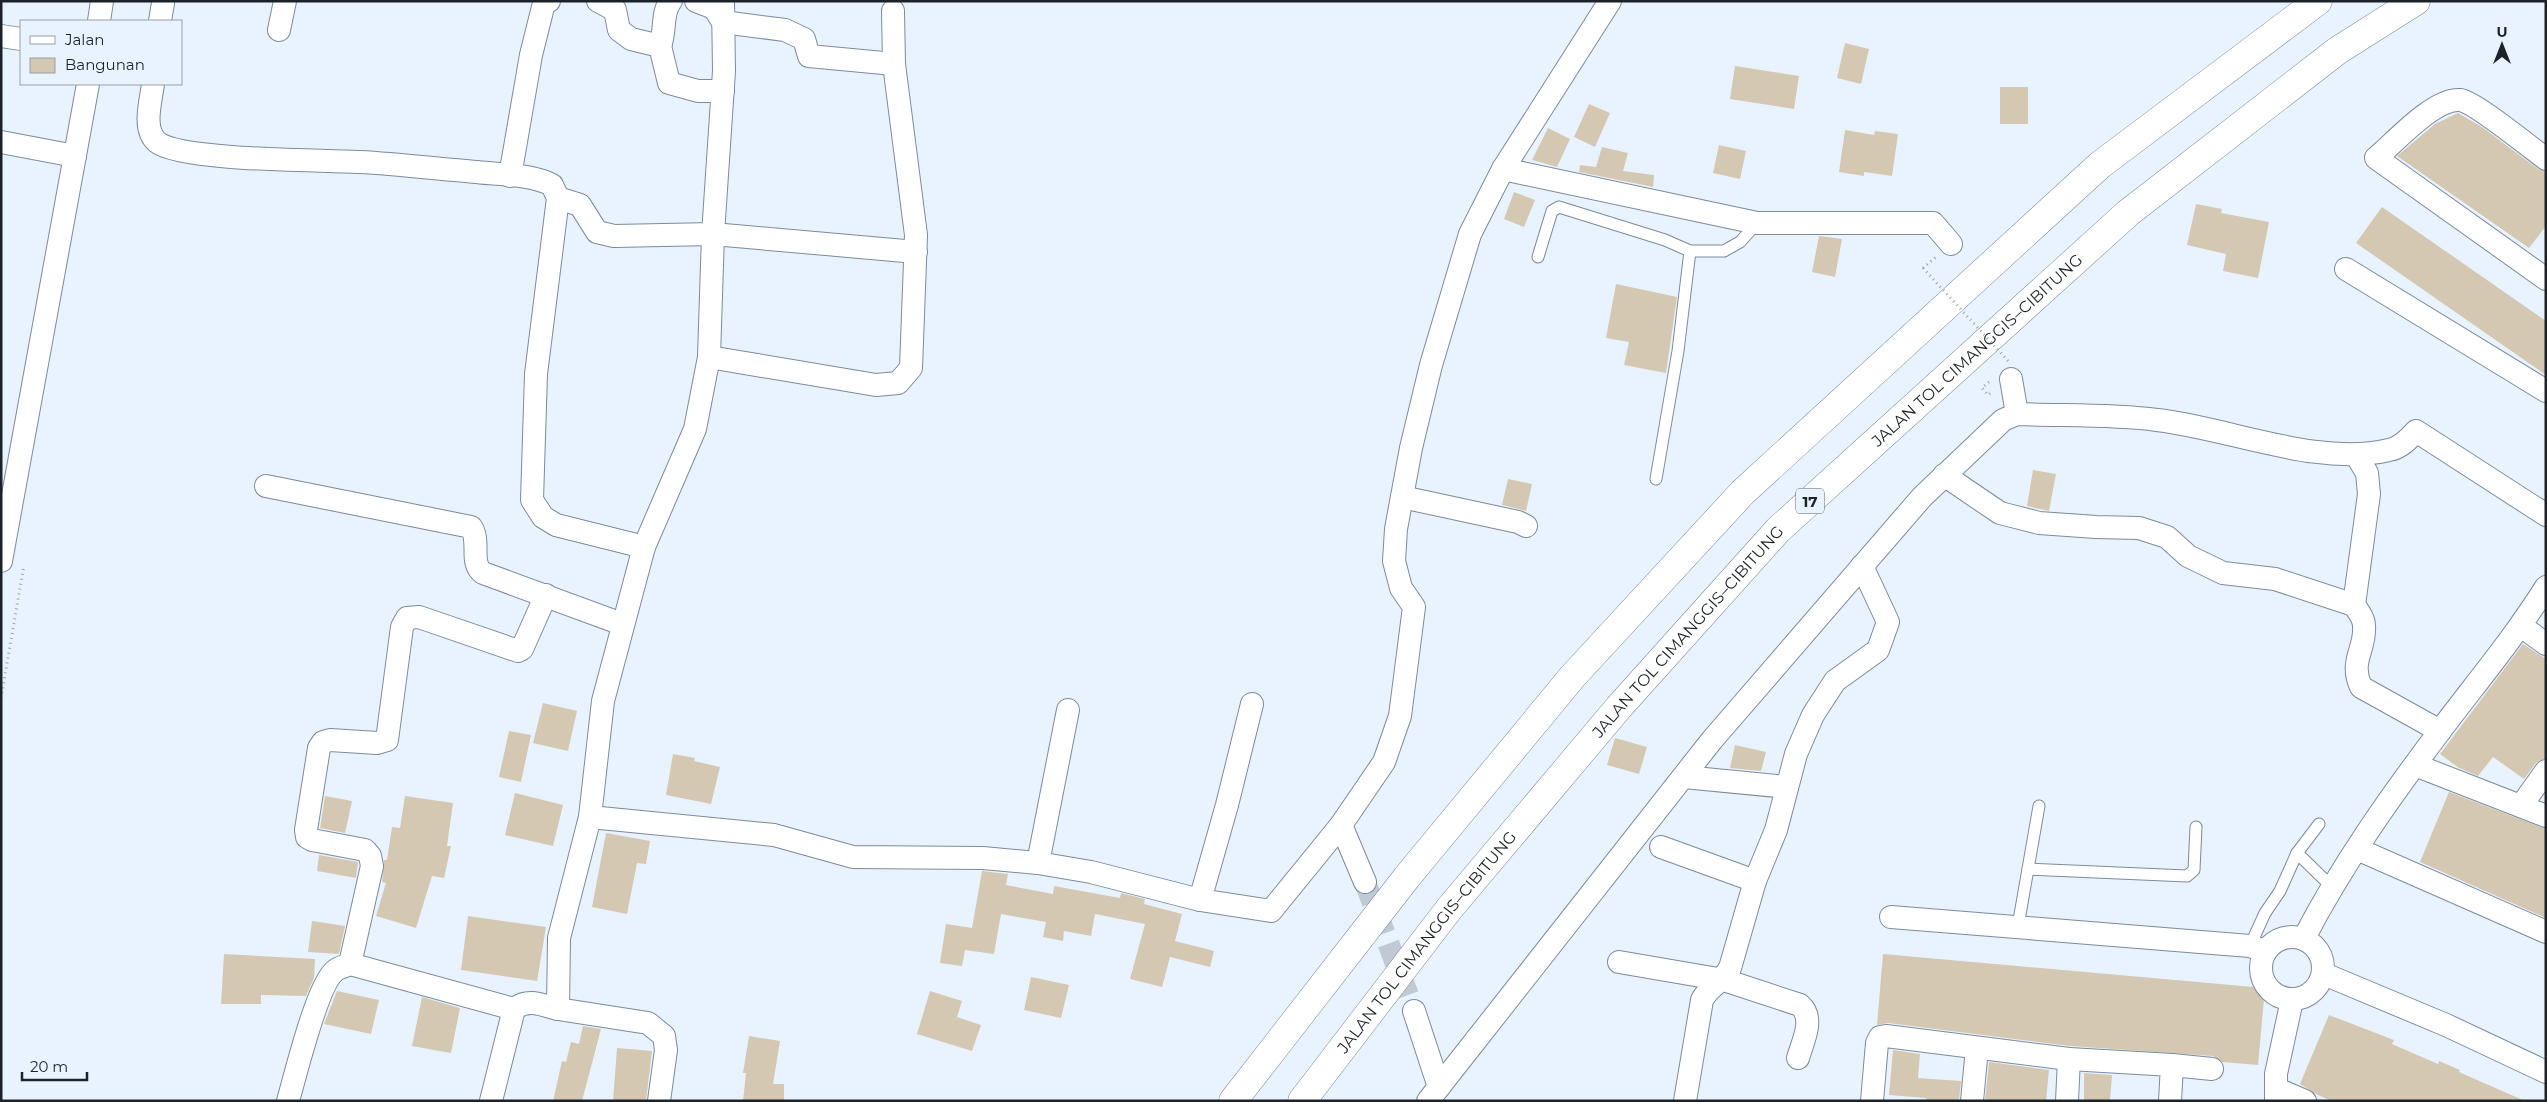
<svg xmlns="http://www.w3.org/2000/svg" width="2547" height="1102" viewBox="0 0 2547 1102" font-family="Montserrat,sans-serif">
	<rect width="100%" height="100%" fill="#e9f3ff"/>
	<g fill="#d4c8b2">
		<path d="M1845 43 1869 49 1861 84 1837 78Z"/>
		<path d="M1735 66 1799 76 1794 109 1730 99Z"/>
		<rect x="2000" y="87" width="28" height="37"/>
		<path d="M1589 104 1610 113 1595 147 1574 137Z"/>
		<path d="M2458 113 2482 127 2538 169 2546 172V226L2529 248 2397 156 2435 124Z"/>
		<path d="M1548 128 1570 139 1557 167 1532 160Z"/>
		<path d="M1845 130 1874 135 1875 131 1898 134 1892 176 1864 172V176L1839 172Z"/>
		<path d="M1719 145 1746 151 1740 179 1713 173Z"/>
		<path d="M1602 147 1628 153 1623 171 1654 175 1653 187 1579 172 1580 165 1596 167Z"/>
		<path d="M1514 192 1535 200 1524 227 1504 219Z"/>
		<path d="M2196 204 2222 209 2221 213 2269 222 2258 278 2223 271 2226 254 2187 245Z"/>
		<path d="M2382 207 2546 321V375L2356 243Z"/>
		<path d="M1819 236 1842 239 1835 277 1812 272Z"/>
		<path d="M1616 284 1677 297 1666 373 1624 365 1629 342 1606 338Z"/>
		<path d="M2033 470 2056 474 2049 511 2027 506Z"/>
		<path d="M1508 479 1532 484 1526 511 1502 505Z"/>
		<path d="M2523 644 2546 659V758L2536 763 2524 779 2493 757 2478 776 2459 768 2440 754Z"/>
		<path d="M543 703 577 711 568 751 533 743Z"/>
		<path d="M509 731 531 735 521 782 499 777Z"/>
		<path d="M1615 738 1647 747 1639 774 1607 765Z"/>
		<path d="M1735 745 1766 752 1761 771 1730 768Z"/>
		<path d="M673 754 695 758 694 761 720 767 711 804 666 795Z"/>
		<path d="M2449 792 2546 829V918L2420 862Z"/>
		<path d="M515 793 563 805 553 846 505 835Z"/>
		<path d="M325 796 352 801 345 833 320 828Z"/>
		<path d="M405 796 453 803 447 846H451L444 878 432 876 416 928 376 916 386 883 382 882 384 860H387L392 827 400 828Z"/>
		<path d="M606 833 650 841 646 864 637 863 627 914 592 907Z"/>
		<path d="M319 855 358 862 356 878 317 871Z"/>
		<path d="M982 871 1008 874 1006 885 1053 894 1054 886 1120 898 1121 893 1145 899 1144 904 1182 914 1175 941 1214 951 1210 967 1170 957 1162 987 1130 979 1145 924 1095 914 1091 936 1064 931 1063 941 1043 937 1046 922 1001 914 994 954 965 950 962 966 940 963 946 924 972 928Z"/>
		<path d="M468 916 546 927 537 981 461 970Z"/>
		<path d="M312 921 345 926 339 954 308 952Z"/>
		<path d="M224 954 315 959 314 978 306 996 261 995V1004H221Z"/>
		<path d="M1883 954 2265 988 2258 1065 2222 1062 2213 1056 2070 1046 1888 1023 1877 1025Z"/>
		<path d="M1031 977 1069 985 1061 1018 1024 1010Z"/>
		<path d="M337 991 379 1000 371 1034 324 1024Z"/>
		<path d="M930 991 962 1001 957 1017 981 1025 972 1051 917 1034Z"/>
		<path d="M422 997 460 1008 451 1053 412 1046Z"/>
		<path d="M2329 1015 2394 1040 2392 1044 2438 1064 2439 1061 2460 1070 2459 1072 2525 1101H2331L2316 1094 2300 1084Z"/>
		<path d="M583 1026 601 1029 582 1101H553L562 1061 566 1062 571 1042 579 1044Z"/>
		<path d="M749 1036 780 1041 773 1084H784V1101H743L746 1073H743Z"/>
		<path d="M617 1048 652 1051 646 1101H613Z"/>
		<path d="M1893 1050 1920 1054 1918 1078 1961 1081 1959 1101H1926V1098L1889 1095Z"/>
		<path d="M1989 1062 2049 1070 2046 1101H1985Z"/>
		<path d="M2084 1073 2112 1075 2110 1101H2084Z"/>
	</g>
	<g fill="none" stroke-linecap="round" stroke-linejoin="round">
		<path stroke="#c0c9d4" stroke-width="22" stroke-dasharray="22 11" stroke-linecap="butt" d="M1365 882 1414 1011"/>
		<defs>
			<g id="lane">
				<path d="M1538 257 1552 211 1559 207 1665 240 1690 251H1724L1740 242 1757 223"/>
				<path d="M1656 479 1678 351 1690 251"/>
				<path d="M2297 853 2331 886"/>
				<path d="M2028 869 2187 876 2194 870 2196 827"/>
				<path d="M2018 926 2039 806"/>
				<path d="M2250 946 2265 913 2280 891 2297 853 2319 824"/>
			</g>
			<g id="street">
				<path d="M598 1 615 10 619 30 631 39 660 46C666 32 661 12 671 1"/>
				<path d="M696 1 714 8 723 22 785 30 804 39 809 56 894 64"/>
				<path d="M99 21 102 1"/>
				<path d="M160 21 163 3"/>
				<path d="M279 30 285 1"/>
				<path d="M1 36 21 39"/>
				<path d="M660 46 669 83 698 91H723"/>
				<path d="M153 84C151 101 142 129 157 142 180 161 324 160 360 162 399 164 438 169 477 172 501 175 531 174 552 185L558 198 536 374 532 500 543 517 556 525 644 547"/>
				<path d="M1 142 75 156"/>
				<path d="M2546 159C2531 148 2475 102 2460 100 2434 98 2395 142 2376 158L2546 279"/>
				<path d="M1503 169 1757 223H1933L1951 244"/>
				<path d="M510 176 531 55 544 3 549 1"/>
				<path d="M558 198 580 205 597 232 614 236 713 234 916 252"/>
				<path d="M2346 269 2546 391"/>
				<path d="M709 357 876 385 898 383 911 368 916 235 894 64 893 11"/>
				<path d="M2011 379 2017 414"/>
				<path d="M1944 475 2000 513 2039 523 2096 527 2139 528 2167 537 2188 556 2223 573 2275 579 2354 605C2358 611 2364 618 2364 626 2366 649 2349 661 2361 687L2440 731"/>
				<path d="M266 486 471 527C481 541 469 563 483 573L622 624"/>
				<path d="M1402 497 1518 522 1526 526"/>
				<path d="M1 561 88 84"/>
				<path d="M2354 605 2369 494 2367 473 2356 455"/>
				<path d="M2521 626 2546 644"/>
				<path d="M2415 765 2546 816"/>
				<path d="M1684 777 1787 787"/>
				<path d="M2521 806 2546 771"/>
				<path d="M590 817 774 835 853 857 983 858 1038 863 1091 872 1200 900 1271 911 1341 825"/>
				<path d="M1661 847 1755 881"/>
				<path d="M2357 849 2546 932"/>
				<path d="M1038 863 1068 710"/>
				<path d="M1365 882 1341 825 1384 762 1400 716 1414 607 1401 588 1394 561 1396 529 1411 448 1431 365 1470 234 1503 169 1610 1"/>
				<path d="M1200 900 1227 805 1252 704"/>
				<path d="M1891 917 2250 946 2265 951"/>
				<circle cx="2292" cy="968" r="31"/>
				<path d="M2304 938C2342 865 2390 797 2440 731 2476 683 2514 638 2546 587"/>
				<path d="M1619 962 1724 980 1800 1005C1815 1018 1803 1041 1798 1058"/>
				<path d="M350 964 514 1009"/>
				<path d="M2324 974 2446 1025 2546 1072"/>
				<path d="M558 1009 648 1023 664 1036 666 1050 659 1101"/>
				<path d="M1414 1011 1439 1087 1428 1101"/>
				<path d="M2172 1065 2212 1069"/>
				<path d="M1439 1087 1712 740 1922 497 2003 420 2017 414C2063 416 2111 414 2157 420 2229 428 2317 467 2389 450 2400 448 2408 440 2416 431L2546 515"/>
				<path d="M2277 1089 2305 1101"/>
				<path d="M288 1101C295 1077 318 981 336 970 340 967 346 966 350 964L372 866 370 856 365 850 312 840 307 837 306 830 319 748 323 742 330 740 377 743 387 740 402 627 407 618 419 617 518 651 522 649 546 595"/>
				<path d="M491 1101 514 1009C528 998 542 1005 558 1009L559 938 590 817 603 701 644 547 695 429 709 357 713 234 724 71 723 1"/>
				<path d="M1685 1101 1702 1000C1710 985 1721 984 1730 968L1755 881 1776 830 1796 754 1813 715 1835 681 1878 650 1888 622 1862 566"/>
				<path d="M1872 1101 1877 1043 1880 1037 1886 1036 2069 1059 2172 1065 2170 1101"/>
				<path d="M1972 1101 1977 1048"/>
				<path d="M2067 1101 2069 1059"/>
				<path d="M2276 1101V1074L2292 1000"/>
			</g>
			<g id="highway">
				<path d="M1233 1101 1407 877 1573 676 1743 492 2100 165 2318 1"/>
				<path id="s1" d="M1302 1101 1449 909 1619 707 1778 530 2128 213 2337 51 2416 1"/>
			</g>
		</defs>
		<use href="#lane" stroke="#7c8b9d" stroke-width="13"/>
		<use href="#street" stroke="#7c8b9d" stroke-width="24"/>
		<use href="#highway" stroke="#7c8b9d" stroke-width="29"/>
		<g stroke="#9ba4ae" stroke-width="3" stroke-dasharray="1 4" stroke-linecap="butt">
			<path d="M1923 268 1936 257"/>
			<path d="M1989 382 1982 388 1988 395 1992 392"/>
			<path d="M1 698 24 565"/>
		</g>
		<use href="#lane" stroke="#fff" stroke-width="11"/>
		<use href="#street" stroke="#fff" stroke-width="22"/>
		<use href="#highway" stroke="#fff" stroke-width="28"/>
		<path stroke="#9ba4ae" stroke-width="3" stroke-dasharray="1 4" stroke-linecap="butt" d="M1923 268 2010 363"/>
	</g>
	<g text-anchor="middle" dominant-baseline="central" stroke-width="4" stroke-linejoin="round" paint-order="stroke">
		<rect fill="#e9f3ff" stroke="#5a6169" stroke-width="1" x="1796" y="488.5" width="28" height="25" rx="4"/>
		<g font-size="15" font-weight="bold" fill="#1c2229">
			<text x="1810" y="501">17</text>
		</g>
		<g font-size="16" fill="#1c2229" stroke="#e9f3ff">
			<text stroke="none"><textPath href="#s1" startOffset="1012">JALAN TOL CIMANGGIS–CIBITUNG</textPath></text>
			<text stroke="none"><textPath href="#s1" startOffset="608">JALAN TOL CIMANGGIS–CIBITUNG</textPath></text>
			<text stroke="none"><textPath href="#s1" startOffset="202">JALAN TOL CIMANGGIS–CIBITUNG</textPath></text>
		</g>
	</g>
	<rect width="2547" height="1102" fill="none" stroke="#1c2229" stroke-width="5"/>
	<rect x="20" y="20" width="162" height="65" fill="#e9f3ff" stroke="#979fa9"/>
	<rect x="30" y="36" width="25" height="8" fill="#ffffff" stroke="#979fa9"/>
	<text x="65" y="45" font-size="15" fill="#1c2229">Jalan</text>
	<rect x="30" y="58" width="25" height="15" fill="#d4c8b2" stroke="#979fa9"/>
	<text x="65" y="70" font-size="15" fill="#1c2229">Bangunan</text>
	<g transform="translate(2502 45)" stroke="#e9f3ff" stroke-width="4" paint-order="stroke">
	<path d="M0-4L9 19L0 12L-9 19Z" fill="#1c2229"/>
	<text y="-8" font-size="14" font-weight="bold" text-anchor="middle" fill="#1c2229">U</text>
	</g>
	<path d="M22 1072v8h65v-8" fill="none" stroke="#1c2229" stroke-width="2.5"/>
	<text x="30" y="1072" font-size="15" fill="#1c2229" stroke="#e9f3ff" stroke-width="4" paint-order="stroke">20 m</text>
</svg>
